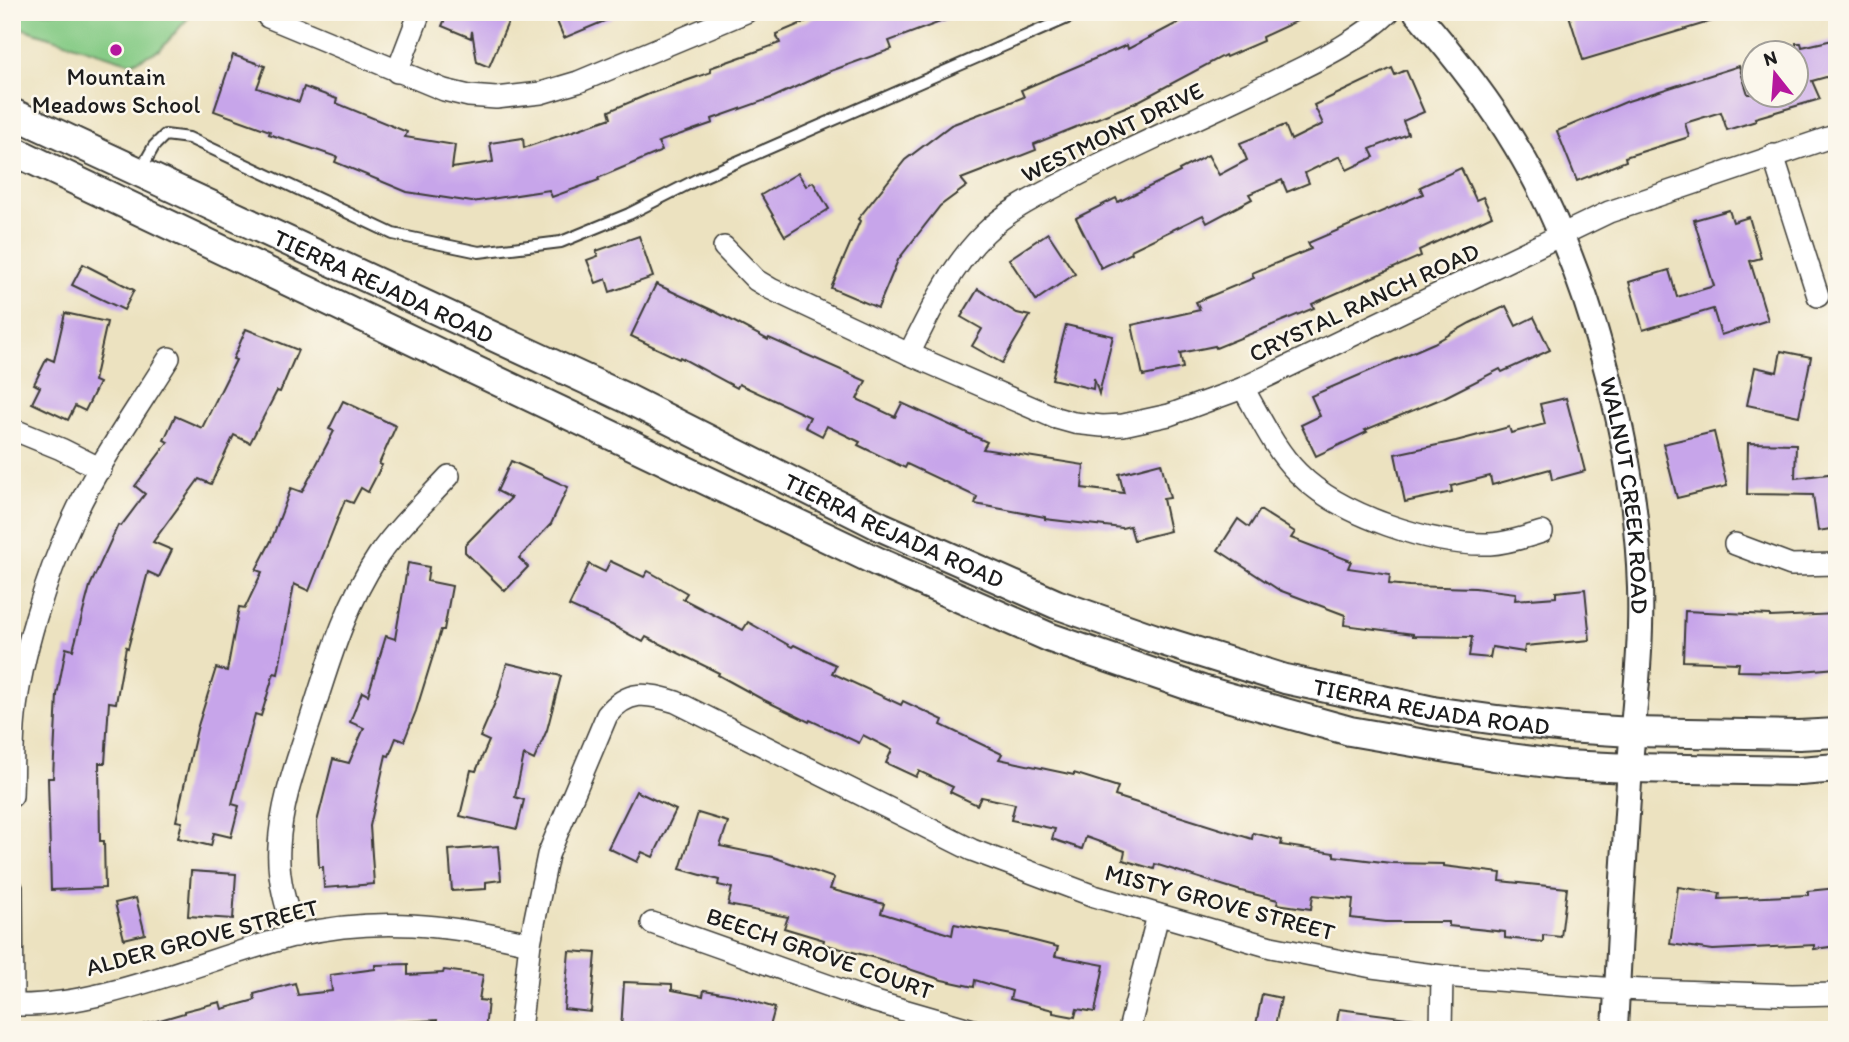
<svg xmlns="http://www.w3.org/2000/svg" width="1849" height="1042" viewBox="0 0 1849 1042" font-family="Itim,sans-serif">
	<rect width="100%" height="100%" fill="#fbf7ec"/>
	<filter id="ink" filterUnits="userSpaceOnUse"><feTurbulence type="fractalNoise" baseFrequency=".0143" numOctaves="2"/><feDisplacementMap in="SourceGraphic" scale="14" xChannelSelector="R" yChannelSelector="G"/><feConvolveMatrix kernelMatrix="1 2 1 2 8 2 1 2 1" color-interpolation-filters="sRGB"/></filter>
	<filter id="wash" filterUnits="userSpaceOnUse"><feTurbulence type="fractalNoise" baseFrequency=".00686" numOctaves="4" result="noise"/><feDisplacementMap in="SourceGraphic" scale="28" xChannelSelector="R" yChannelSelector="G"/><feGaussianBlur stdDeviation="1.57" result="paint"/><feColorMatrix in="noise" values="0 0 0 0 0 0 0 0 0 0 0 0 0 0 0 0 0 1.4 0 .05"/><feComposite in="paint" operator="in"/></filter>
	<g filter="url(#wash)">
		<rect width="100%" height="100%" fill="#ece2c0"/>
		<path fill="#84ca84" stroke="#507350" stroke-width="2" d="M16 12H189V17L160 50 131 63 12 25Z"/>
		<g id="blocks">
			<g fill="#c7a5ea">
				<path d="M448 12H490L509 20 489 67 477 62 472 31 471 38 442 26Z"/>
				<path d="M553 12H626L564 38Z"/>
				<path d="M828 12H961L962 14 889 41 892 49 828 72 774 97 712 119 713 123 658 142 662 151 598 178 599 180 552 197 549 190 472 202 407 192 335 162 337 157 269 134 270 131 214 111 233 55 265 66 257 88 299 102 304 87 337 99 336 103 407 132 405 137 455 145 452 168 493 162 490 143 523 138 524 148 611 118 609 111 649 94 711 72 710 68 780 43 776 34Z"/>
				<path d="M1198 12H1316L1262 37 1263 41 1226 57 1225 55 1135 103 1034 144 1036 150 961 179 967 186 940 206 898 260 878 308 831 288 860 221 858 219 905 160 951 125 1024 97 1021 90 1127 45 1128 49Z"/>
				<path d="M1568 12H1729V16L1583 60Z"/>
				<path d="M1837 39V74L1812 81 1820 99 1755 118 1756 121 1727 130 1721 112 1685 123 1689 137 1625 157 1626 161 1577 181 1557 131 1628 101 1739 66 1748 94H1796V43H1801L1802 47Z"/>
				<path d="M1392 68 1395 75 1406 70 1424 112 1403 121 1408 134 1370 149 1374 157 1347 170 1340 156 1305 173 1309 183 1287 192 1282 180 1249 194 1252 199 1207 223 1203 215 1131 250 1132 253 1101 268 1076 218 1116 198 1118 202 1180 172 1179 170 1208 155 1219 175 1247 160 1240 143 1285 125 1291 140 1323 124 1314 105Z"/>
				<path d="M1461 168 1476 200 1483 197 1492 216 1419 250 1421 256 1312 304 1314 308 1216 348 1215 346 1180 353 1183 368 1143 376 1132 325 1200 310 1196 302 1254 278 1252 273 1311 249 1308 243 1423 194 1420 187Z"/>
				<path d="M798 173 806 186 813 182 829 209 785 236 761 195Z"/>
				<path d="M1729 210 1733 222 1749 217 1761 258 1750 261 1768 320 1721 335 1713 309 1643 330 1629 282 1669 270 1677 297 1714 286 1694 220Z"/>
				<path d="M1048 233 1075 274 1036 300 1009 259Z"/>
				<path d="M639 236 653 277 610 292 606 279 596 283 587 260 598 256 596 251Z"/>
				<path d="M83 264 134 290 124 310 72 285Z"/>
				<path d="M656 284 716 312 768 340 769 338 866 381 857 399 895 417 902 403 987 442 983 449 1084 465 1082 488 1124 493 1119 474 1161 463 1170 498 1163 499 1170 531 1134 540 1130 526 1122 528 1045 519V517L975 504 977 497 907 464 905 468 858 445 860 442 827 426 822 436 805 427 810 417 739 384 737 388 680 357 679 359 631 336Z"/>
				<path d="M978 289 1017 313 1030 316 1002 363 972 346 982 329 961 317Z"/>
				<path d="M1506 306 1516 326 1534 317 1550 350 1502 372 1500 369 1443 398 1365 430 1367 432 1316 456 1301 425 1320 416 1311 396 1434 343 1470 323Z"/>
				<path d="M65 313 107 322 94 381 99 383 85 411 75 406 68 420 32 403 40 387 34 384 47 358 54 361Z"/>
				<path d="M1066 325 1113 336 1099 394 1094 378 1093 389 1052 379Z"/>
				<path d="M246 329 298 350 280 392 277 391 250 443 234 435 211 484 199 479 153 542 172 550 159 577 148 572 128 648 126 647 116 703 109 702 105 763H99L100 841H104L105 888 51 890 48 778H53L57 695 66 648 73 650 90 586 118 525 121 526 145 494 135 486 168 442 164 440 175 416 202 428 236 360 233 359Z"/>
				<path d="M1781 351 1811 357 1799 416 1747 405 1755 367 1777 372Z"/>
				<path d="M1566 398 1585 471 1552 480 1550 469 1492 485 1490 476 1451 486 1452 492 1405 502 1395 454 1456 441 1509 427 1511 433 1545 424 1540 404Z"/>
				<path d="M343 401 396 426 379 464 382 465 368 492 361 488 353 503 345 500 309 591 294 584 278 674 274 673 261 716 255 714 232 804 239 806 231 837 214 833 211 846 178 838 182 822 176 821 197 729 216 668 227 671 239 607 245 608 262 572 256 570 271 541 291 488 302 492 334 431 329 429Z"/>
				<path d="M1714 432 1727 486 1677 498 1663 444Z"/>
				<path d="M1748 443 1796 444 1795 478 1837 473V528L1818 531 1813 495 1747 494Z"/>
				<path d="M511 461 568 487 551 524 519 558 528 567 505 591 465 552V545L511 498 497 491Z"/>
				<path d="M1260 510 1295 532 1291 538 1351 561 1348 568 1390 574 1389 584 1409 586 1475 588 1516 593 1515 600 1556 597V592L1585 589 1590 640 1525 646 1524 652 1492 647 1490 658 1469 656 1472 637 1413 636V634L1344 625 1345 615 1279 590 1218 550 1238 519 1249 527Z"/>
				<path d="M610 561 644 577 648 571 687 593 683 599 743 630 748 622 792 647 794 645 836 665 832 673 901 705 903 701 943 720 941 725 1002 754 999 759 1074 775V773L1118 787 1115 796 1252 839 1253 833 1282 840 1281 845 1334 853V856L1391 863 1444 864V866L1501 873 1500 881 1567 888 1561 937 1543 935V942L1505 938V932L1449 926V922H1386L1351 918 1353 899 1313 895 1311 909 1277 904 1278 900 1241 891 1155 864 1154 869 1123 860 1125 851 1086 837 1082 849 1052 839 1055 829 1011 820 1015 804 981 797 977 805 950 792 953 787 919 771 916 777 886 763 892 750 863 735 859 743 810 720 809 722 760 698 718 675 719 673 646 637 643 642 612 625 569 606 589 564 605 572Z"/>
				<path d="M408 563 429 567 427 581 452 586 444 630H441L416 711 404 741 396 738 389 756 386 755 370 826 374 884 324 888 323 867H319L317 822 333 759 349 763 364 728 350 722 362 692 368 695 386 636 395 639Z"/>
				<path d="M1685 611 1770 615V617L1837 614V668L1789 672 1738 671 1739 663 1683 661Z"/>
				<path d="M507 663 561 676 547 730 534 760 524 755 515 797 524 800 517 829 460 816 471 770 476 771 489 741 480 737 498 696Z"/>
				<path d="M636 791 676 810 653 857 642 852 637 862 608 848Z"/>
				<path d="M698 813 728 822 720 846 773 857 834 878 830 889 884 904 881 913 952 935 954 924 1012 935 1058 947 1055 956 1104 965 1095 1012 1077 1009 1075 1017 1053 1013V1010L1010 999 1012 991 975 980 974 987 942 980 879 959 823 944 824 940 784 928 788 917 728 905 732 888 718 885 719 880 680 869Z"/>
				<path d="M498 846 501 880 486 882V889L452 891 449 850Z"/>
				<path d="M191 871 236 874 233 919 188 916Z"/>
				<path d="M1678 887 1720 893 1719 899 1808 895V891L1837 888V946L1814 949V945L1713 950 1670 944Z"/>
				<path d="M136 898 145 934 124 939 115 903Z"/>
				<path d="M569 951 596 953 591 1012 564 1009Z"/>
				<path d="M408 964V975L443 973 444 970 483 975 479 1000 488 1001 485 1030 436 1027 437 1020 371 1024 372 1030H144L143 1025 184 1013V1011L220 1002 222 1009 255 1000 254 994 295 983 298 995 332 991 330 975 375 969V965Z"/>
				<path d="M624 982 672 984V990L703 996 704 990 733 995 775 1008 769 1030H621Z"/>
				<path d="M1262 994 1281 998 1274 1030H1255Z"/>
				<path d="M1339 1009 1416 1019 1415 1030H1336Z"/>
			</g>
		</g>
	</g>
	<g filter="url(#ink)">
		<use href="#blocks" fill-opacity="0" stroke="#3b3a35" stroke-width="2"/>
		<g fill="none" stroke-linecap="round" stroke-linejoin="round">
			<defs>
				<path id="service" d="M140 171 154 146 165 135 189 138 393 234 479 252 561 242 629 214 698 179 1081 12"/>
				<g id="minor">
					<path d="M268 17 444 90 469 96 496 98 541 93 578 82 746 12"/>
					<path d="M397 72 420 12"/>
					<path d="M1773 155 1818 296"/>
					<path d="M724 247 756 280 771 289 909 354 1056 418 1074 423 1102 426 1123 425 1169 415 1243 388 1609 212 1837 135"/>
					<path d="M909 354C930 312 951 266 985 233 1009 209 1040 195 1070 179 1139 143 1211 113 1281 78 1318 60 1359 41 1389 12"/>
					<path d="M1243 388C1260 417 1274 449 1298 473 1339 515 1432 546 1490 544 1508 543 1525 537 1542 532"/>
					<path d="M12 429 61 449 101 469"/>
					<path d="M1735 544 1791 565 1837 564"/>
					<path d="M12 796C13 770 12 743 15 716 21 657 46 577 71 523 97 465 136 411 169 358"/>
					<path d="M12 888 13 1005"/>
					<path d="M652 923 869 1000 973 1030"/>
					<path d="M296 936C286 907 277 878 279 847 281 802 297 761 311 718 329 662 345 605 378 556 398 527 425 502 449 476"/>
					<path d="M12 1005C104 1008 208 957 297 935 378 916 449 925 530 943"/>
					<path d="M520 1030 530 943 548 855 607 715C628 689 647 693 676 702L972 850 1094 896 1271 947 1372 967 1442 976 1617 989 1792 995 1837 994"/>
					<path d="M1129 1030 1158 915"/>
					<path d="M1441 1030 1442 976"/>
				</g>
				<g id="tertiary">
					<path id="s1" d="M1416 12C1451 52 1489 100 1516 146 1589 266 1636 448 1640 588 1642 648 1634 707 1630 766 1624 854 1619 942 1615 1030"/>
				</g>
				<g id="secondary">
					<path id="s2" d="M12 113 626 398 882 527 1056 604 1153 638 1285 679 1433 711 1497 720 1566 728 1632 732 1799 735 1837 733"/>
					<path d="M12 150 878 562 1051 638 1202 690 1350 731 1494 756 1564 765 1630 768 1800 771 1837 768"/>
				</g>
			</defs>
			<use href="#service" stroke="#3b3a35" stroke-width="14"/>
			<use href="#minor" stroke="#3b3a35" stroke-width="24"/>
			<use href="#tertiary" stroke="#3b3a35" stroke-width="28"/>
			<use href="#secondary" stroke="#3b3a35" stroke-width="32"/>
			<use href="#service" stroke="#fff" stroke-width="10"/>
			<use href="#minor" stroke="#fff" stroke-width="21"/>
			<use href="#tertiary" stroke="#fff" stroke-width="24"/>
			<use href="#secondary" stroke="#fff" stroke-width="28"/>
		</g>
	</g>
	<circle fill="#b5179e" stroke="#fbf7ec" stroke-width="2.5" cx="116" cy="50" r="7"/>
	<g text-anchor="middle" dominant-baseline="central" stroke-width="5" stroke-linejoin="round" paint-order="stroke">
		<g font-size="24" fill="#1c1c1c" stroke="#fbf7ec">
			<text x="116" y="76">Mountain<tspan x="116" dy="28">Meadows School</tspan></text>
		</g>
		<g font-size="24" fill="#1c1c1c" stroke="#fbf7ec">
			<text transform="translate(1112 132) rotate(-26)">WESTMONT DRIVE</text>
			<text stroke="none"><textPath href="#s2" startOffset="410">TIERRA REJADA ROAD</textPath></text>
			<text transform="translate(1364 302) rotate(-25)">CRYSTAL RANCH ROAD</text>
			<text stroke="none"><textPath href="#s1" startOffset="537">WALNUT CREEK ROAD</textPath></text>
			<text stroke="none"><textPath href="#s2" startOffset="976">TIERRA REJADA ROAD</textPath></text>
			<text stroke="none"><textPath href="#s2" startOffset="1544">TIERRA REJADA ROAD</textPath></text>
			<text transform="translate(1220 902) rotate(15)">MISTY GROVE STREET</text>
			<text transform="translate(202 937) rotate(-15)">ALDER GROVE STREET</text>
			<text transform="translate(820 953) rotate(19)">BEECH GROVE COURT</text>
		</g>
	</g>
	<rect width="1849" height="1042" fill="none" stroke="#fbf7ec" stroke-width="42"/>
	<g transform="translate(1775 74) rotate(343)"><circle r="33" fill="#fbf7ec" stroke="#a29f99" stroke-width="2"/>
	<path d="M0-5L12 26L0 18L-12 26Z" fill="#b5179e"/>
	<text y="-10" font-size="19" font-weight="bold" text-anchor="middle" fill="#1c1c1c">N</text>
	</g>
</svg>
